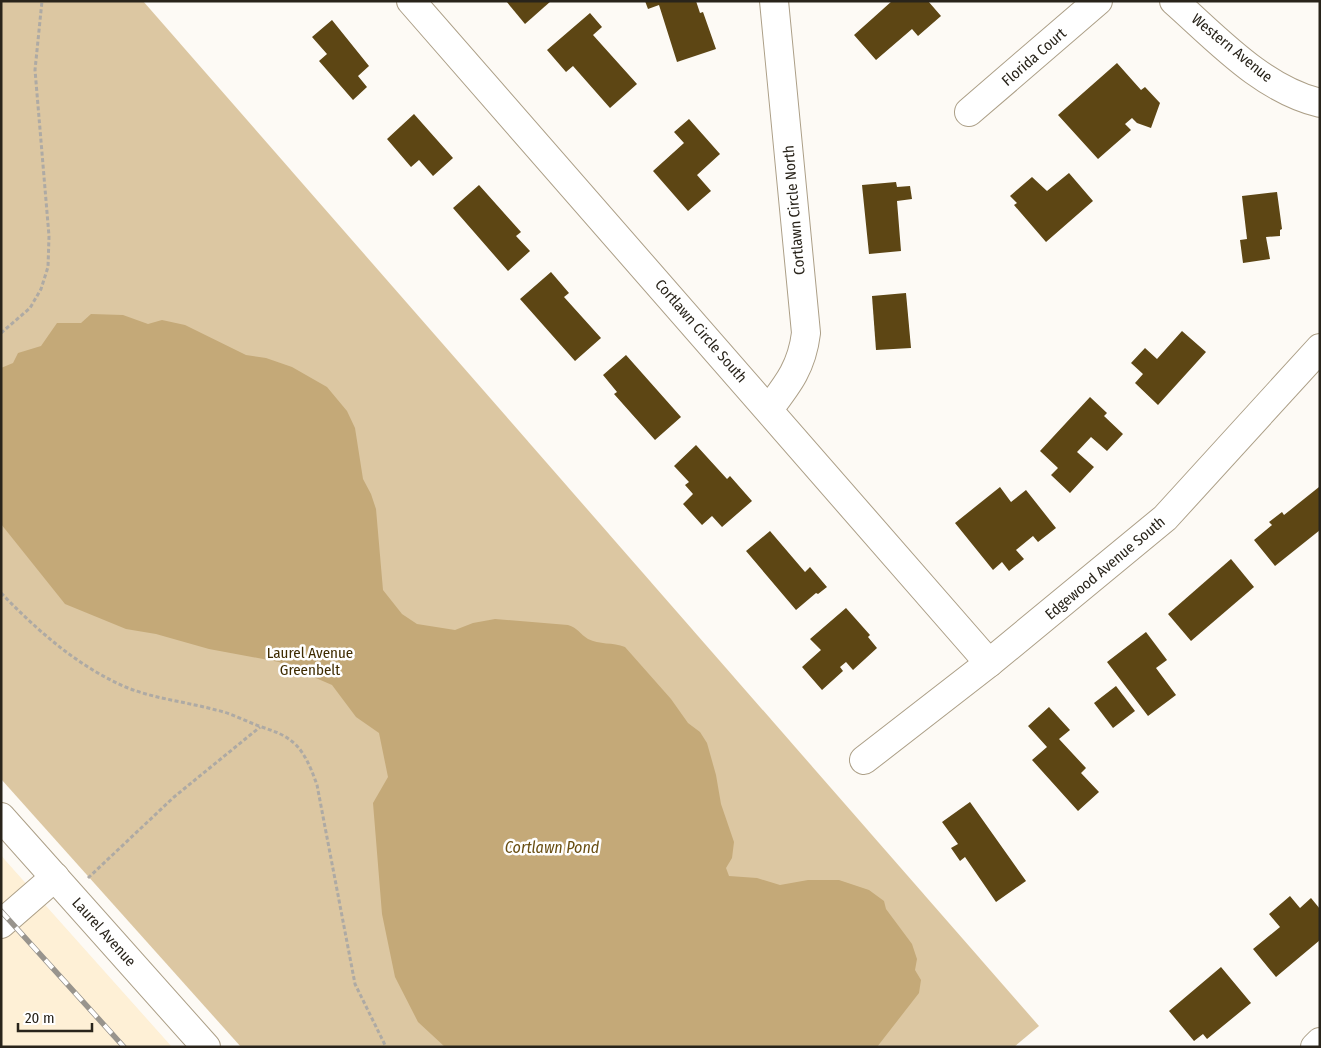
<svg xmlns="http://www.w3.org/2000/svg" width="1321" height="1048" viewBox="0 0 1321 1048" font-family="'Fira Sans Condensed',sans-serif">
	<rect width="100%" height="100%" fill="#fdfaf5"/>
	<path fill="#fef0d6" d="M1 855 5 860 172 1047H1Z"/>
	<path fill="#dcc7a2" d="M1 1H143L1039 1026 1014 1047H241L1 779Z"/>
	<path fill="#c4a978" d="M91 314 123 315 148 324 162 320 185 325 246 355 266 358 292 367 327 387 347 411 355 428 363 479 371 494 376 509 383 590 402 614 417 624 455 630 473 623 495 619 568 625C578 628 580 634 588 639 599 645 613 642 625 647L671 699 688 723 700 732 707 743 716 775 721 804 734 842 732 858 726 868 729 876 757 878 780 885 808 880H839L869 890 884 901 886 909 912 944 917 959 915 970 921 980 919 993 877 1047H445L418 1022 395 977 382 914 373 803 388 777 379 733 356 717 332 685 279 662 209 649 156 634 126 629 65 604 1 524V368L13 363 18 353 41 346 57 323H81Z"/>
	<g fill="#5d4614">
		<path d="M506 1H551L525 24Z"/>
		<path d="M645 1H696L700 13 703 12 716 49 677 62 659 5 648 9Z"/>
		<path d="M892 1H928L941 16 918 36 912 29 876 60 854 35Z"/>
		<path d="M590 13 602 27 593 35 637 84 610 108 573 66 566 72 547 50Z"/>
		<path d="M332 20 369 66 358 76 367 87 353 100 319 61 327 54 312 37Z"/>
		<path d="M1117 63 1141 90 1145 87 1160 103 1151 128 1137 123 1132 118 1125 124 1131 130 1098 159 1058 115Z"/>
		<path d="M414 114 453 158 433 176 419 160 411 167 387 139Z"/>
		<path d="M689 119 720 154 697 175 711 191 688 211 653 171 684 143 674 132Z"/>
		<path d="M1069 173 1093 201 1046 242 1014 205 1017 203 1010 196 1032 177 1047 191Z"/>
		<path d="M896 182 897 187 910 186 912 199 897 201 901 251 869 254 862 185Z"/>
		<path d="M479 185 521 232 516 236 530 251 508 271 453 208Z"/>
		<path d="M1277 192 1282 229 1280 230V236L1266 237 1270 259 1243 263 1240 240 1247 239 1242 196Z"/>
		<path d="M551 272 569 293 564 297 601 338 575 361 520 299Z"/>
		<path d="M906 293 911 348 876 350 872 296Z"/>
		<path d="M1182 331 1206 352 1158 405 1135 383 1143 374 1131 363 1145 348 1157 359Z"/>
		<path d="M626 355 681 417 655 440 614 394 617 392 603 375Z"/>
		<path d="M1090 397 1107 413 1104 416 1123 434 1107 451 1091 437 1077 452 1094 467 1070 493 1051 475 1058 468 1040 451Z"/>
		<path d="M696 445 727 479 730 476 752 501 722 527 712 516 702 525 683 504 693 494 685 485 689 482 674 466Z"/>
		<path d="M1000 487 1011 502 1026 490 1056 528 1038 542 1033 536 1016 550 1024 559 1009 571 1002 562 993 570 955 523Z"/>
		<path d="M1319 487 1320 530 1275 566 1254 540 1272 525 1269 522 1282 512 1284 515Z"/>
		<path d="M770 531 805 572 810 567 827 587 818 594 816 593 796 610 746 551Z"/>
		<path d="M1231 559 1254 587 1191 641 1168 614Z"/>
		<path d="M846 608 870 635 868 637 877 648 853 670 846 662 840 667 843 671 822 690 802 667 821 650 810 639Z"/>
		<path d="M1146 632 1167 660 1156 668 1176 695 1148 716 1107 662Z"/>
		<path d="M1116 686 1135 711 1113 728 1094 703Z"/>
		<path d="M1049 707 1070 730 1059 739 1086 768 1081 773 1099 792 1078 811 1032 760 1047 747 1028 726Z"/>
		<path d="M970 802 1026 881 996 902 965 857 960 861 951 848 958 844 942 822Z"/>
		<path d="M1290 896 1300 908 1311 898 1320 909V940L1276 977 1253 949 1280 927 1269 914Z"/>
		<path d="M1221 967 1251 1003 1207 1039 1203 1034 1194 1041 1169 1011Z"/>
	</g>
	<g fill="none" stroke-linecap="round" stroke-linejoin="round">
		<defs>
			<g id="minor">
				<path d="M411 1 989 663"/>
				<path d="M1174 1C1217 39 1262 89 1320 103"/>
				<path d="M969 112 1098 1"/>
				<path d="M769 409C789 383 802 366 806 333L774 1"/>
				<path d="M864 760 989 663 1165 518 1320 348"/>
				<path d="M1 817 206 1047"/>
				<path d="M1 924 55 877"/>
				<path d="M1315 1047 1320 1042"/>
			</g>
		</defs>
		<use href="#minor" stroke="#ac9f87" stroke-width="30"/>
		<g stroke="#aeaaa4" stroke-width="3" stroke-dasharray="4 2.5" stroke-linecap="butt">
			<path d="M1 333 30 308 41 289 48 267 49 236 35 70 42 1"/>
			<path d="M1 593C38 631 78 667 128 688 156 699 187 702 216 710 231 713 245 721 259 726 273 731 285 734 296 745 306 755 312 771 317 785L355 984 386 1047"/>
			<path d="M88 878 174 797 260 727"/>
		</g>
		<use href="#minor" stroke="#fff" stroke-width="28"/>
		<defs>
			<path id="rail" d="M1 911 124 1047"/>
		</defs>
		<use href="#rail" stroke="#98948d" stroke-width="5.5"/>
		<use href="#rail" stroke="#fff" stroke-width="4" stroke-dasharray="11" stroke-linecap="butt"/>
	</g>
	<g text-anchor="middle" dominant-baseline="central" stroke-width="5" stroke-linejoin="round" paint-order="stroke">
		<g font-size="15" fill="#29241b" stroke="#fff">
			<text transform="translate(1232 48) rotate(39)">Western Avenue</text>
			<text transform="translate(1034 57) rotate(-41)">Florida Court</text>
			<text transform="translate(794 210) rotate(-95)">Cortlawn Circle North</text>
			<text transform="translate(701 331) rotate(49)">Cortlawn Circle South</text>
			<text transform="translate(1105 568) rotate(-40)">Edgewood Avenue South</text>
			<text transform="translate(104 932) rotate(48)">Laurel Avenue</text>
		</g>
		<g font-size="15" fill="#3e2b01" stroke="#fff">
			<text x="310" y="653">Laurel Avenue<tspan x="310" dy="17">Greenbelt</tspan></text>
		</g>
		<g font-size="16" font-style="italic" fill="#694e12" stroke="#fff">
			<text x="552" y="847">Cortlawn Pond</text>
		</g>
	</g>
	<rect width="1321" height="1048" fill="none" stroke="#29241b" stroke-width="5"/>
	<path d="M18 1023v8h74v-8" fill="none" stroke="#29241b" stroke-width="2.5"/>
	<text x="25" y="1023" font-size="15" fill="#29241b" stroke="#ffffff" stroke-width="4" paint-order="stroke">20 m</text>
</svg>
